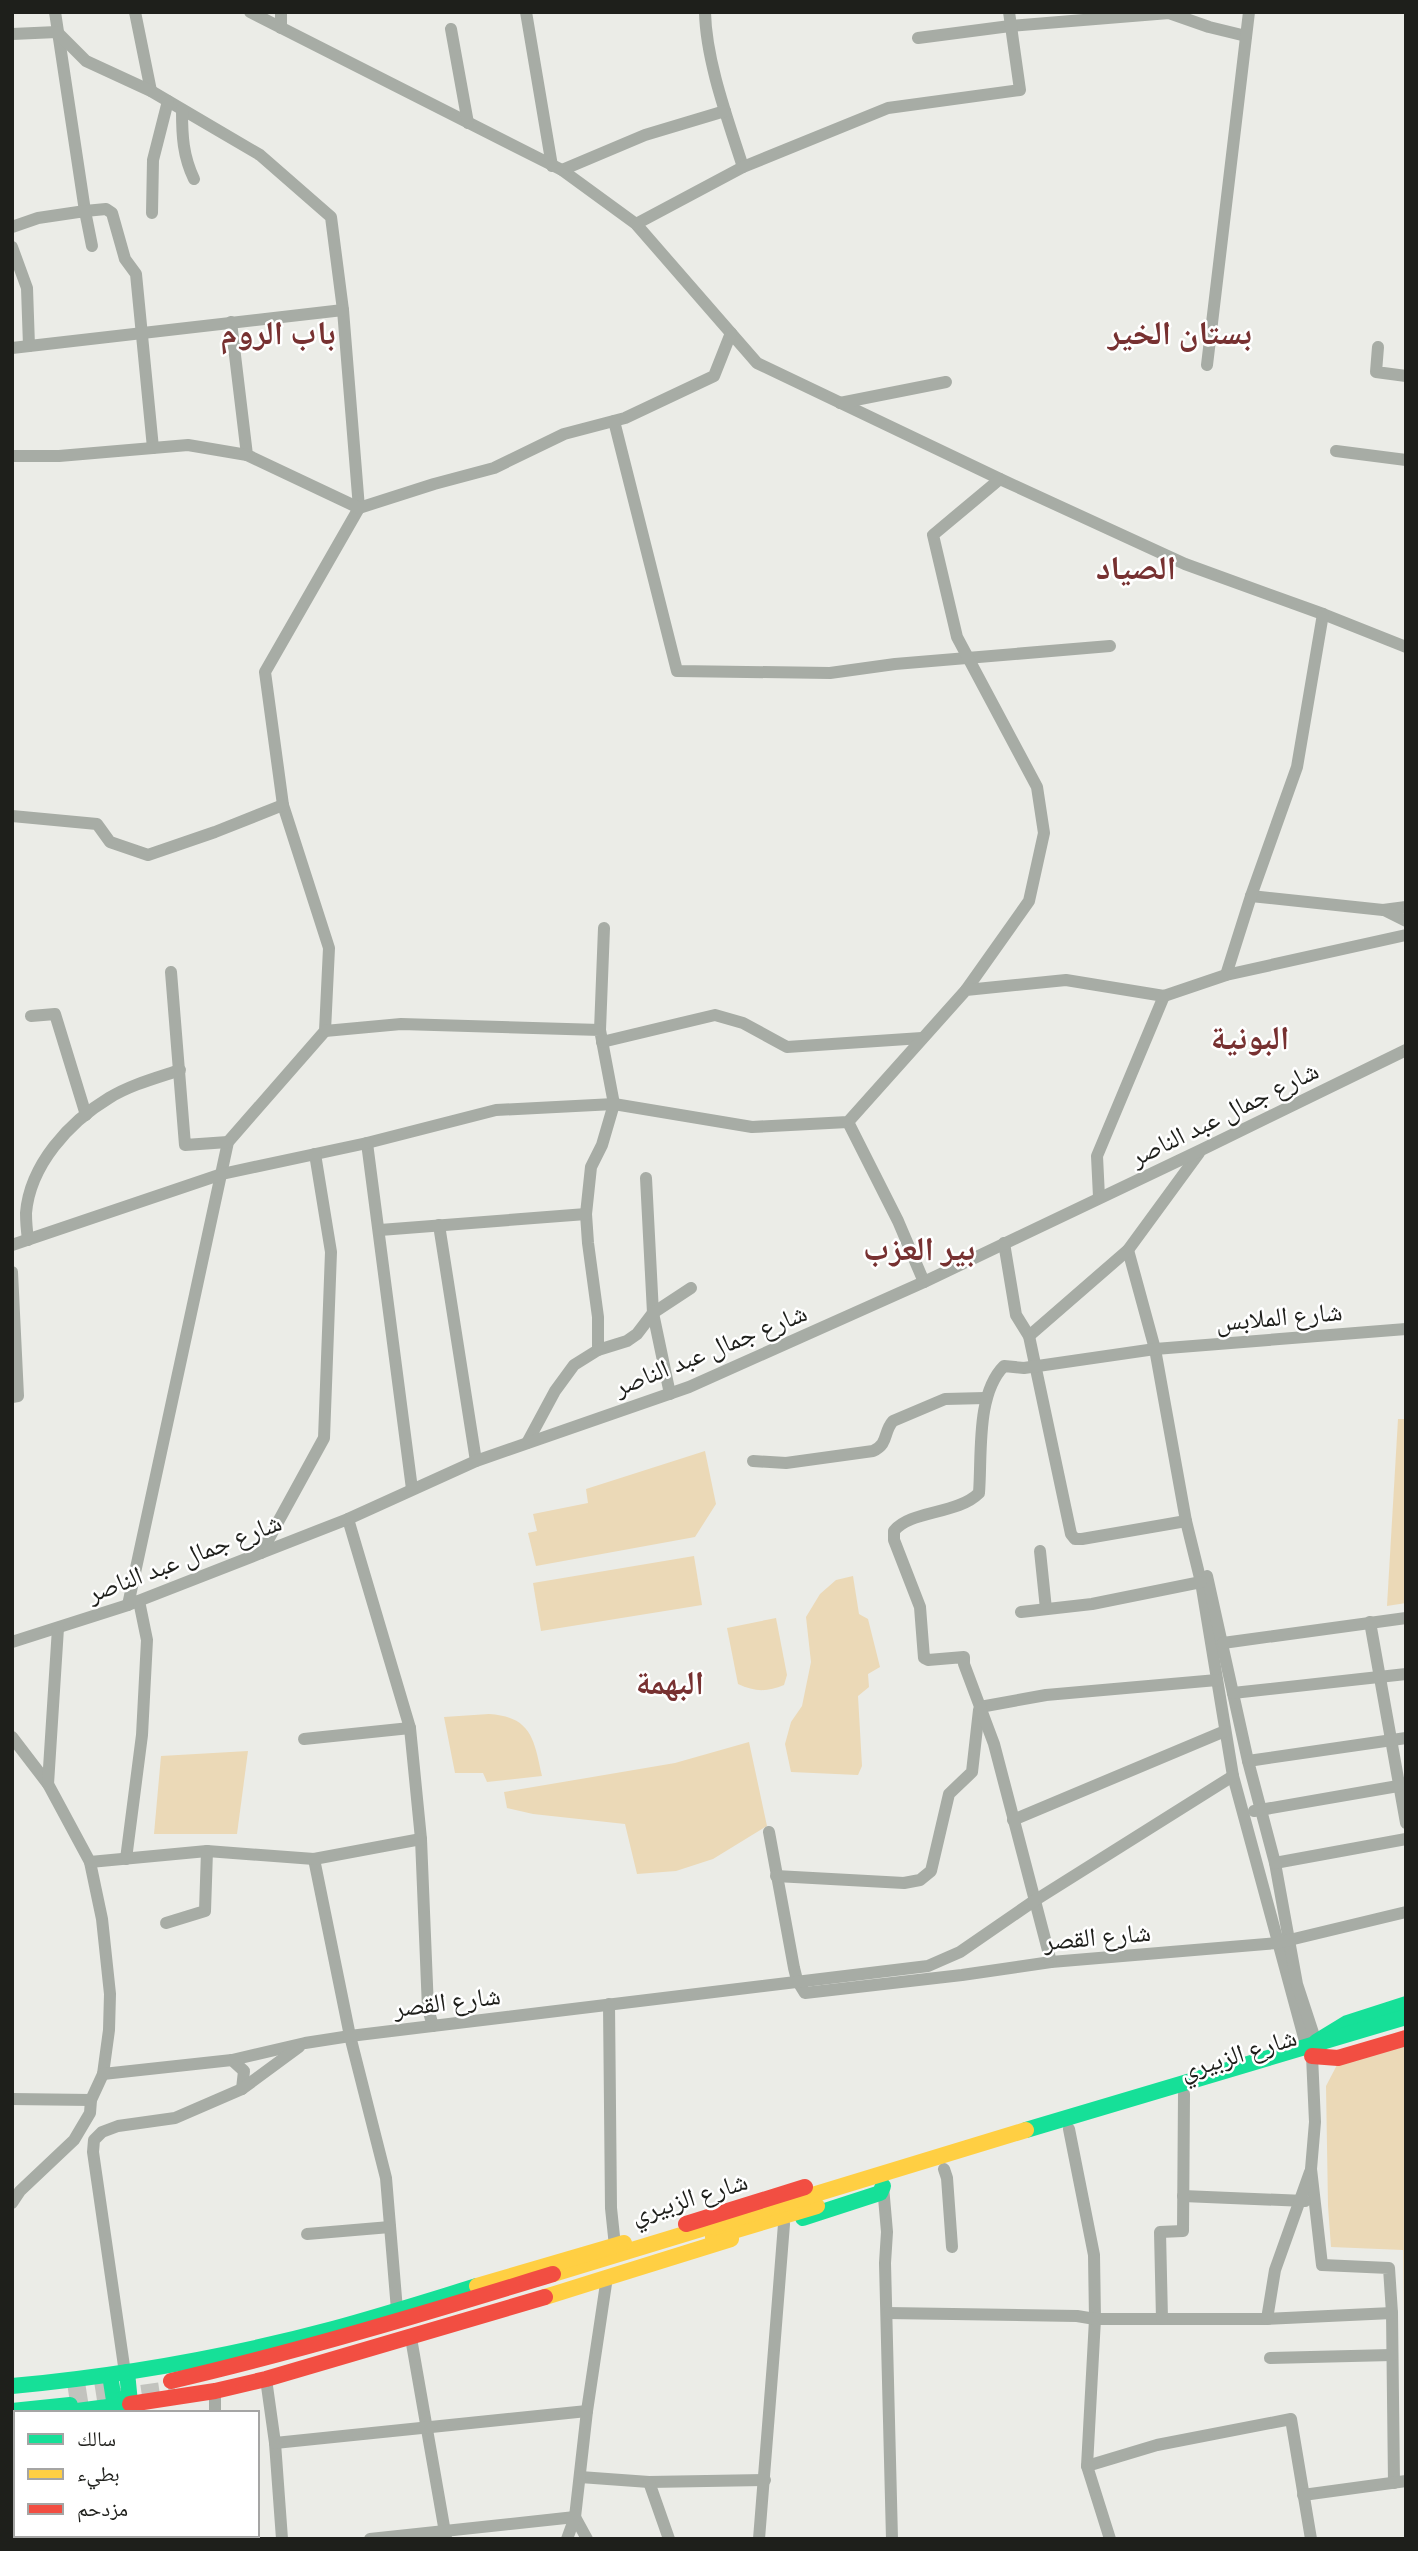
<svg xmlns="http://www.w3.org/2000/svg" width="1418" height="2551" viewBox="0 0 1418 2551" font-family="'Titillium Web','Noto Naskh Arabic',sans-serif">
	<rect width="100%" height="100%" fill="#ebece7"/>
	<g fill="#ebd9b7">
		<path d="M1398 1419H1406V1603L1387 1606Z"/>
		<path d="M705 1451 716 1504 695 1537 536 1566 528 1533 537 1531 533 1514 588 1503 586 1489Z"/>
		<path d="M694 1556 702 1605 541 1631 533 1583Z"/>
		<path d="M853 1576 859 1614 868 1619 880 1667 868 1674 869 1687 858 1696 862 1766 858 1775 791 1772 785 1744 791 1722 802 1706 811 1662 806 1617 820 1594 836 1580Z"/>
		<path d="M776 1618 787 1675 784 1685C767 1692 755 1692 738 1684L727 1628Z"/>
		<path d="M489 1714C532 1717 534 1740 542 1776L487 1782 483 1773H455L444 1717Z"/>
		<path d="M749 1742 767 1826 713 1859 676 1871 637 1874 625 1824 533 1814 507 1808 504 1792 675 1763Z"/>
		<path d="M248 1751 237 1834H154L161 1756Z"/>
		<path d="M1406 2044V2462L1403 2250 1331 2247 1328 2206 1326 2086 1337 2065Z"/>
	</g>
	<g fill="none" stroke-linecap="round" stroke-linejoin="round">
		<g stroke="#c2c3be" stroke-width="18" stroke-dasharray="18 9" stroke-linecap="butt">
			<path d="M69 2396 126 2387"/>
			<path d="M115 2398 175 2389"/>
		</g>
		<g stroke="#a7aca5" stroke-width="12">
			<path d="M55 12 85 211 106 209 112 213 125 259 136 274 153 448"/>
			<path d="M135 12 151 91"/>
			<path d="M250 12 562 170 636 224 757 363 1000 479 1185 564 1323 614 1406 647"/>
			<path d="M281 12V28"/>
			<path d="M526 12 552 166"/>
			<path d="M705 12C706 61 728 120 743 167"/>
			<path d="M451 29 468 123"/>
			<path d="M12 34 57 32 86 61 151 91 260 155 331 217 343 310 359 508 265 672 283 805 329 948 325 1031 228 1142 128 1605"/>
			<path d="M918 38 1010 26 1169 13 1209 27 1246 36"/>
			<path d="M182 110C182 136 183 156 194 179"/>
			<path d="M562 170 645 135 725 111"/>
			<path d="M152 213 153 160 168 101"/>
			<path d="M636 224 743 167 888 108 1020 90 1009 12"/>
			<path d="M12 227 38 218 85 211 92 246"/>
			<path d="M12 247 27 288 29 346"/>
			<path d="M231 322 247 455 359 508 434 484 494 468 564 434 625 418 714 376 731 333"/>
			<path d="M1378 347 1376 372 1406 376"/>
			<path d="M12 348 343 310"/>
			<path d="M1207 365 1249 12"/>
			<path d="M840 403 946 382"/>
			<path d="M614 421 677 671 830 673 895 664 1110 646"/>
			<path d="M1336 451 1406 460"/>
			<path d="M12 456H59L188 445 247 455"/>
			<path d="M12 816 97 824 110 842 148 855 215 832 283 805"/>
			<path d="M1251 896 1383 910 1406 907"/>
			<path d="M1384 910 1406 921"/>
			<path d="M171 972 185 1145 228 1142"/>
			<path d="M1226 975 1251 896 1297 767 1323 614"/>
			<path d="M966 990 1029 901 1044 833 1037 787 957 637 933 535 1000 479"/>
			<path d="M31 1016 55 1014 86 1115"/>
			<path d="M600 1030 604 928"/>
			<path d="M325 1031 401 1024 600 1030 614 1104 602 1145 591 1167 586 1214 588 1243 598 1317V1350L574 1365 555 1391 527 1443"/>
			<path d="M602 1042 715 1015 743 1023 787 1047 922 1038"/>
			<path d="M848 1122 898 1221 924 1282"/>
			<path d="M367 1143 412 1489"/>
			<path d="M646 1178 653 1313 670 1394"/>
			<path d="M1099 1197 1097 1156 1164 996"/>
			<path d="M439 1225 476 1461"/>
			<path d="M380 1230 586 1214"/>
			<path d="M28 1240C27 1232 26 1222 26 1213 30 1165 69 1122 109 1098 130 1085 156 1078 180 1070"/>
			<path d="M1004 1243 1016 1315 1029 1336 1071 1534 1075 1539H1082L1186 1521"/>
			<path d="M12 1245 222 1174 367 1143 496 1110 614 1104 752 1127 848 1122 966 990 1066 980 1164 996 1226 975 1406 935"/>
			<path d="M1128 1250 1155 1349 1186 1521 1201 1582 1233 1776 1306 2045"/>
			<path d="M12 1272 18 1396 12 1397"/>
			<path d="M1029 1336 1128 1250 1199 1153"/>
			<path d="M598 1350 627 1341 637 1334 653 1313 691 1288"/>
			<path d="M753 1461 786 1463 873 1451C889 1444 883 1432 893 1421L945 1399 985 1398"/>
			<path d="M348 1519 410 1728 421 1839 428 2009 433 2026"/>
			<path d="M1040 1551 1046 1609"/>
			<path d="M261 1553 324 1438 331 1252 315 1154"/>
			<path d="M1207 1576 1248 1761 1275 1863 1297 1984 1316 2042"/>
			<path d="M1021 1612 1092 1604 1201 1582"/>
			<path d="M1370 1622 1406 1823"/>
			<path d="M12 1642 128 1605 261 1553 348 1519 476 1461 689 1387 924 1282 1201 1150 1406 1050"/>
			<path d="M1223 1643 1406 1618"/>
			<path d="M1233 1693 1406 1674"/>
			<path d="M980 1707 1046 1695 1217 1680"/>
			<path d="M12 1737 48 1784 90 1862 102 1919 110 1994 109 2030 103 2074 91 2100 90 2113 74 2140 20 2191 12 2203"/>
			<path d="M304 1739 410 1728"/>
			<path d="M1248 1761 1406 1738"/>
			<path d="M48 1784 58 1628"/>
			<path d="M1254 1811 1398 1786"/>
			<path d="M1013 1820 1225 1731"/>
			<path d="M769 1832 794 1968 797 1980 805 1993 962 1975 1051 1962 1277 1943 1406 1912"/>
			<path d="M126 1859 142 1735 147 1640 139 1601"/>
			<path d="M314 1859 350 2036 386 2178 397 2310"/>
			<path d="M90 1862 207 1851 314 1859 421 1839"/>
			<path d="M1275 1863 1406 1839"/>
			<path d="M776 1876 904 1883 920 1880 931 1871 949 1794 972 1772 979 1710"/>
			<path d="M166 1923 205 1911 207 1851"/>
			<path d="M1051 1962 994 1744 964 1664V1657L928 1660 924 1658 920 1607 894 1540V1531C910 1510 957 1515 979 1493 982 1454 976 1394 1004 1366L1024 1368 1155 1349 1406 1329"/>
			<path d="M609 2004 611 2208 615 2246"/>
			<path d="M1312 2056 1315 2122 1311 2169 1322 2265 1389 2268 1392 2313 1394 2483"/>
			<path d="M232 2060 244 2071 242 2089"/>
			<path d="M103 2074 232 2060 305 2043 350 2036 928 1966 960 1952 1034 1901 1233 1776"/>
			<path d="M12 2099 91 2100"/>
			<path d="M1069 2129 1094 2255 1095 2319 1087 2466 1110 2539"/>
			<path d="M944 2169 947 2178 952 2247"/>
			<path d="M883 2186 887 2232 885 2263 892 2539"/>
			<path d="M1183 2196 1305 2201"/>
			<path d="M307 2234 390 2227"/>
			<path d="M887 2313 1077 2316 1095 2319H1267L1392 2313"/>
			<path d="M1162 2319 1160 2232 1183 2231 1184 2094"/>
			<path d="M1267 2319 1275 2270 1310 2172"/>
			<path d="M411 2338 446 2538"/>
			<path d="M1270 2358 1392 2355"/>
			<path d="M125 2373 93 2152 94 2140 102 2132 118 2126 175 2118 242 2089 299 2047"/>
			<path d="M266 2379 275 2443 282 2539"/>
			<path d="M215 2391V2413"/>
			<path d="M275 2443 587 2411"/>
			<path d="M1087 2466 1157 2445 1291 2419 1311 2539"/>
			<path d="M580 2477 649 2482 765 2480"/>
			<path d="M649 2482 669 2539"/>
			<path d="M1303 2495 1406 2481"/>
			<path d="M217 2535V2539"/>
			<path d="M370 2539 575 2517 587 2539"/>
			<path d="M567 2539 575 2517 587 2411 607 2277"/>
			<path d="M759 2539 784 2224"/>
		</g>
		<g stroke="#16e098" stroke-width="16">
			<path d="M1316 2042 1347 2023 1406 2004"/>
			<path d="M1026 2130 1406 2017"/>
			<path d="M803 2218 880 2193 883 2186"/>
			<path d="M127 2372 131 2413"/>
			<path d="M110 2375 116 2413"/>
			<path d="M12 2386C120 2376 228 2357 333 2329 381 2316 429 2301 477 2286"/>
			<path d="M12 2411 70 2405"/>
			<path d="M62 2413 115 2406 122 2399"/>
			<path d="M136 2535 137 2539"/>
			<path d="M152 2535V2539"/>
		</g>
		<g stroke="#ffcf43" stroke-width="16">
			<path d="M713 2237 817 2206"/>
			<path d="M553 2274 1026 2130"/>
			<path d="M477 2286 624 2243"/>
			<path d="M545 2297 731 2239"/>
		</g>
		<g stroke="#f24e42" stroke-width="16">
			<path d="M1312 2056 1338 2058 1406 2038"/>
			<path d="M686 2224 805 2187"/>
			<path d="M171 2381C300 2351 426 2313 553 2274"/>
			<path d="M130 2404 215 2391 266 2379 545 2297"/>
		</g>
	</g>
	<g text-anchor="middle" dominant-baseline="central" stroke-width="5" stroke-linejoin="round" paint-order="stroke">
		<g font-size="26" fill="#1e1f1b" stroke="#fff">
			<text transform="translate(1224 1113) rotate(-26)">شارع جمال عبد الناصر</text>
			<text transform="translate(1279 1316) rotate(-5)">شارع الملابس</text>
			<text transform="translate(710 1349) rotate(-22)">شارع جمال عبد الناصر</text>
			<text transform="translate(184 1557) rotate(-21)">شارع جمال عبد الناصر</text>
			<text transform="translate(1097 1936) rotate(-5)">شارع القصر</text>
			<text transform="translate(447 2001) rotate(-7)">شارع القصر</text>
			<text transform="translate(1238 2053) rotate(-17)">شارع الزبيري</text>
			<text transform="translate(689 2197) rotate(-17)">شارع الزبيري</text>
		</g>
		<g font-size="33" font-weight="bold" fill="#773131" stroke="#fff">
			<text x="278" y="332">باب الروم</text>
			<text x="1180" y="332">بستان الخير</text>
			<text x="1136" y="567">الصياد</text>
			<text x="1250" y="1037">البونية</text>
			<text x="919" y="1248">بير العزب</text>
			<text x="670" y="1682">البهمة</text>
		</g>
	</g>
	<rect width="1418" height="2551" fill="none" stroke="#1e1f1b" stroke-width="28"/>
	<rect x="14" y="2411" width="245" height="126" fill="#ffffff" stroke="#a5a5a4" stroke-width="2"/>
	<rect x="28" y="2434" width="35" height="10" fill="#16e098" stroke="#a5a5a4" stroke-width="2"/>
	<text x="77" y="2446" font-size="21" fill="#1e1f1b">سالك</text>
	<rect x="28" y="2469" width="35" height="10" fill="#ffcf43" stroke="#a5a5a4" stroke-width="2"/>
	<text x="77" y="2481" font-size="21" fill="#1e1f1b">بطيء</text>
	<rect x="28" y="2504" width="35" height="10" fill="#f24e42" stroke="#a5a5a4" stroke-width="2"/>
	<text x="77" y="2516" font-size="21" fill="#1e1f1b">مزدحم</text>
</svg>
